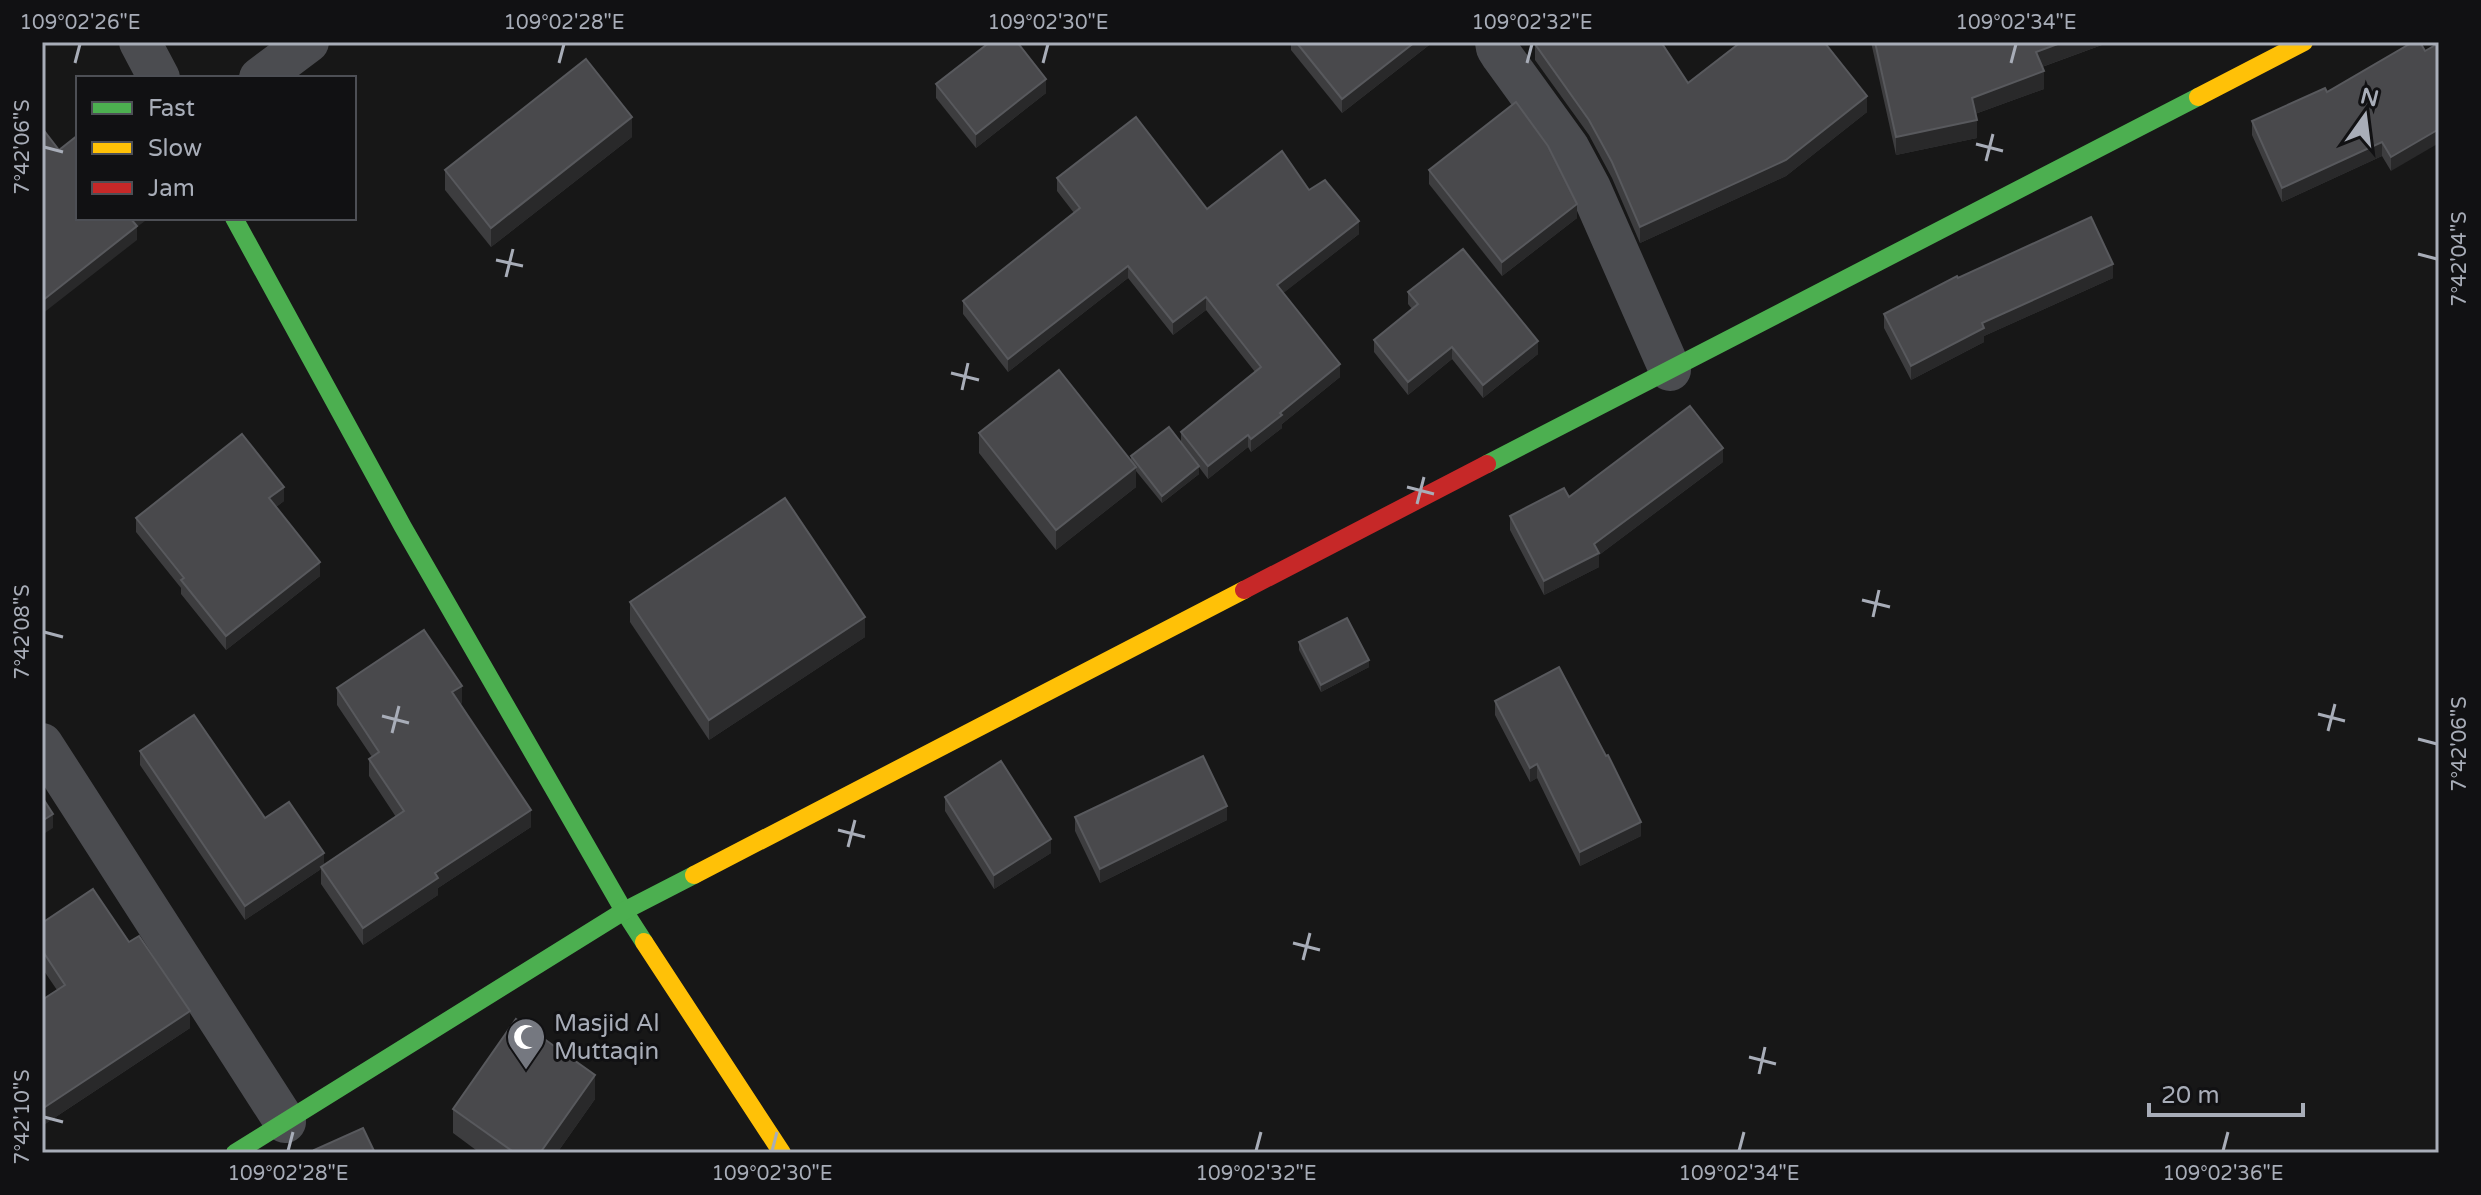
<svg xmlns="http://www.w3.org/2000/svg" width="2481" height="1195" viewBox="0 0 2481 1195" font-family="'Varela Round',sans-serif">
	<rect width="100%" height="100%" fill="#171717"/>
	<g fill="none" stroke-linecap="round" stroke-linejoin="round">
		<g stroke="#4b4c50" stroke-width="42">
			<path d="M140 42 159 78"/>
			<path d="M1496 42 1497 48 1502 56 1568 147 1590 188 1670 370"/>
			<path d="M260 78 308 42"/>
			<path d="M42 744 285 1122"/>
		</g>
		<g stroke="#4caf50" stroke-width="18">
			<path d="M234 218 403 527 624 911 644 942"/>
			<path d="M1487 464 2198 97"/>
			<path d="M235 1153 624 911 694 875"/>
		</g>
		<g stroke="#ffc107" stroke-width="18">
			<path d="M2198 97 2304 42"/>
			<path d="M694 875 1244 590"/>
			<path d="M644 942 782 1153"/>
		</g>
		<path stroke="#c62828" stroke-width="18" d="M1244 590 1487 464"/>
	</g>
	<g fill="#3d3d3f">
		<path d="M1291 42H1433L1342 113 1291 50Z"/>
		<path d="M1871 42H2110L2042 67 2044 89 1975 114 1977 138 1896 155Z"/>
		<path d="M1535 44 1688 83 1867 112 1786 176 1640 243 1612 178 1589 135 1535 60Z"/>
		<path d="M2425 51 2391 171 2382 156 2282 202 2252 135V121L2327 92Z"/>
		<path d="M936 84 1046 93 976 148 936 98Z"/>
		<path d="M632 137 491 247 445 190V170Z"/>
		<path d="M1429 170 1577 218 1502 276 1429 184Z"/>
		<path d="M1057 178 1207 209 1309 190 1359 234 1283 293 1340 377 1282 424V428L1251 452 1248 447 1208 479 1199 467V474L1162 503 1136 471V487L1056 550 979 453V433L1131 460V456L1181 443V432L1255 372 1206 310 1173 335 1128 278 1008 372 963 314V301L1074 213 1057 191Z"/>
		<path d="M1958 278H2113L1984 336V342L1911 380 1884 328V314Z"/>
		<path d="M1408 292 1538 354 1483 398 1452 359 1408 395 1374 352V340L1412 309 1408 304Z"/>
		<path d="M1723 462 1599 555V567L1544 595 1510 530V516L1569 497Z"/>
		<path d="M284 501 276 507 320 576 226 650 181 594V588L136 532V518Z"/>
		<path d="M630 602 865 637 709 740 630 622Z"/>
		<path d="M1299 642 1369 667 1321 692 1299 650Z"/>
		<path d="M337 688 462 703 460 704 531 827 438 888V895L363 945 321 884V869L245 920 140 765V751L324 866 396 817 369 776V759L372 757 337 705Z"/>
		<path d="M1495 701 1641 836 1580 866 1537 778 1530 782 1495 715Z"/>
		<path d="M945 797 1051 853 994 889 945 811Z"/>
		<path d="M1075 817 1227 820 1100 883 1075 831Z"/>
		<path d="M42 923 129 942 190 1028 42 1126V1000L57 990 42 968Z"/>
		<path d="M595 1099 557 1153H480L453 1133V1109Z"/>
	</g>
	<g fill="#29292a">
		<path d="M1415 42H1433L1342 113V99Z"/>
		<path d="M2063 42H2110L2036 69V52Z"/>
		<path d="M2044 71V89L1972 115V98Z"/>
		<path d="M1046 79V93L976 148V134Z"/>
		<path d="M1867 96V112L1786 176 1640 243V227Z"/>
		<path d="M632 117V137L491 247V228Z"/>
		<path d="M1977 120V138L1896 155V137Z"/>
		<path d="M2439 129V143L2391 171V157Z"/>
		<path d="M2382 142V156L2282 202V188Z"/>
		<path d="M1577 204V218L1502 276V262Z"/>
		<path d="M132 218H149L137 227V240L42 314V301Z"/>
		<path d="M1359 221V234L1277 298V285Z"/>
		<path d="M2113 264V278L1984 336V342L1911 380V366L1982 323Z"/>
		<path d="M1128 266V278L1008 372V359Z"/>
		<path d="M1206 297V310L1173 335V322Z"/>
		<path d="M1538 341V354L1483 398V385Z"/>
		<path d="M1452 347V359L1408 395V382Z"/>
		<path d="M1340 364V377L1282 424V428L1251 452V439L1280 413Z"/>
		<path d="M1248 435V447L1208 479V466Z"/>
		<path d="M1723 448V462L1599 555V567L1544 595V581Z"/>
		<path d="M1199 466V474L1162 503V496Z"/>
		<path d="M1136 467V487L1056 550V530Z"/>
		<path d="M284 487V501L269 512V498Z"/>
		<path d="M320 562V576L226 650V636Z"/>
		<path d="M865 617V637L709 740V720Z"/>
		<path d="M1369 660V667L1321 692V685Z"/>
		<path d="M462 686V703L452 709V692Z"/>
		<path d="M1537 764V778L1530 782V768Z"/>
		<path d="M1227 806V820L1100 883V869Z"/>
		<path d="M531 810V827L438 888V895L363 945V928L435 873Z"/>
		<path d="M53 814V828L42 835V821Z"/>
		<path d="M1641 822V836L1580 866V852Z"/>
		<path d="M1051 839V853L994 889V875Z"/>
		<path d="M324 853V867L245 920V906Z"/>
		<path d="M190 1011V1028L42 1126V1109Z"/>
		<path d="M595 1075V1099L557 1153H540Z"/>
	</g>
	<g fill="#49494c" stroke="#58595d" stroke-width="2">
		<path d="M990 42H1017L1046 79 976 134 936 84Z"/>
		<path d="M1296 42H1415L1342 99Z"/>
		<path d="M1537 42H1661L1688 83 1741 42H1824L1867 96 1786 160 1640 227 1612 162 1589 120 1535 44Z"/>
		<path d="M1875 42H2063L2036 52 2044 71 1972 98 1977 120 1896 137Z"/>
		<path d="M2413 42H2420L2425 51 2439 43V129L2391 157 2382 142 2282 188 2252 121 2325 88 2327 92Z"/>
		<path d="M586 59 632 117 491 228 445 170Z"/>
		<path d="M1516 102 1548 146 1577 204 1502 262 1429 170Z"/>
		<path d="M1136 117 1207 209 1282 151 1309 190 1325 180 1359 221 1277 285 1340 364 1280 413 1282 415 1251 439 1248 435 1208 466 1181 432 1261 367 1206 297 1173 322 1128 266 1008 359 963 301 1080 208 1057 178Z"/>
		<path d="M42 128 59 150 78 135V218H132L131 219 137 226 42 301Z"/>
		<path d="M2091 217 2113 264 1982 323 1984 328 1911 366 1884 314 1957 276 1958 278Z"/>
		<path d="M1463 249 1538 341 1483 385 1452 347 1408 382 1374 340 1418 304 1408 292Z"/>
		<path d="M1059 370 1136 467 1056 530 979 433Z"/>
		<path d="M1690 406 1723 448 1594 544 1599 553 1544 581 1510 516 1564 488 1569 497Z"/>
		<path d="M1169 427 1199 466 1162 496 1131 456Z"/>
		<path d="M242 434 284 487 269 498 320 562 226 636 181 580 184 578 136 518Z"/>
		<path d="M785 498 865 617 709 720 630 602Z"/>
		<path d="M1347 618 1369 660 1321 685 1299 642Z"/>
		<path d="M424 630 462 686 452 692 531 810 435 873 438 878 363 928 321 867 404 811 369 759 379 752 337 688Z"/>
		<path d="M1559 667 1606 756 1608 755 1641 822 1580 852 1537 764 1530 768 1495 701Z"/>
		<path d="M194 715 265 818 289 802 324 853 245 906 140 751Z"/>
		<path d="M1203 756 1227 806 1100 869 1075 817Z"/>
		<path d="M1001 761 1051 839 994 875 945 797Z"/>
		<path d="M42 797 53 814 42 821Z"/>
		<path d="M93 889 129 942 139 936 190 1011 42 1109V1000L65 985 42 950V923Z"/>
		<path d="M516 1019 595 1075 540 1153H515L453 1109Z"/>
		<path d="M363 1128 375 1153H315L314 1150Z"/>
	</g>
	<path fill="none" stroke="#a8adb8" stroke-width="3" d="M75 63 80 44M559 63 564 44M1043 63 1048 44M1527 63 1532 44M2011 63 2016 44M1976 144 2003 151M44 147 63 152M1986 161 1993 134M2418 254 2437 259M496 260 523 266M506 277 513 249M951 373 979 380M962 390 968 363M1407 487 1434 494M1417 504 1424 477M1862 600 1890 607M1873 617 1879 590M44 632 63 637M2318 714 2345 721M382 716 409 723M2328 731 2335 704M392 733 399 706M2418 739 2437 744M838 830 865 837M848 847 855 820M1293 943 1320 950M1303 960 1310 933M1749 1057 1776 1064M1759 1074 1765 1047M44 1117 63 1122M288 1151 293 1132M772 1151 777 1132M1256 1151 1261 1132M1739 1151 1744 1132M2223 1151 2228 1132"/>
	<defs>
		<symbol id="mosque-pin" viewBox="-11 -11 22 30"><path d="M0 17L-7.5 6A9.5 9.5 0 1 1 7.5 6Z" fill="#757880" stroke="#111113"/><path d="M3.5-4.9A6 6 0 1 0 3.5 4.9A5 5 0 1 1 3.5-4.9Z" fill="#fff"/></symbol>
	</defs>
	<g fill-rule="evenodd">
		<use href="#mosque-pin" x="504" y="1015" width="44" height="60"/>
	</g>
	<g text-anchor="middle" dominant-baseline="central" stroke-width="6" stroke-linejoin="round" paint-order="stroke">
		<g font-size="24" fill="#a8adb8" stroke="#111113" text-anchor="start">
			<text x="554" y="1023">Masjid Al<tspan x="554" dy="28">Muttaqin</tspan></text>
		</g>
	</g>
	<rect width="2481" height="1195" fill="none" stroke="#111113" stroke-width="88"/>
	<rect x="76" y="76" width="280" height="144" fill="#111113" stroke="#4d4f55" stroke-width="2"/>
	<rect x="92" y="102" width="40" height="12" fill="#4caf50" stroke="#4d4f55" stroke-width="2"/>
	<text x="148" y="116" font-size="24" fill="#a8adb8">Fast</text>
	<rect x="92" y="142" width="40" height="12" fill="#ffc107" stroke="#4d4f55" stroke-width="2"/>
	<text x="148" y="156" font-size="24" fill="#a8adb8">Slow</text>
	<rect x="92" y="182" width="40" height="12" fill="#c62828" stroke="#4d4f55" stroke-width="2"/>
	<text x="148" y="196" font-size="24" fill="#a8adb8">Jam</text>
	<g transform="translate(2365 116) rotate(14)" stroke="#111113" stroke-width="6" paint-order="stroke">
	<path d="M0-6L14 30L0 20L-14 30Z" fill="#a8adb8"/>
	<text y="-12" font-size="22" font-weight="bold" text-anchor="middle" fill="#a8adb8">N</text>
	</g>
	<path d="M2149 1103v12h154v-12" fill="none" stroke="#a8adb8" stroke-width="4"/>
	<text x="2161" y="1103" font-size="24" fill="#a8adb8" stroke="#111113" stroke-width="6" paint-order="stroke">20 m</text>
	<rect x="44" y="44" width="2393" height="1107" fill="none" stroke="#a8adb8" stroke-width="3"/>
	<g font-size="20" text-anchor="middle" fill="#a8adb8">
		<text x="80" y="29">109°02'26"E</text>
		<text x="564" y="29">109°02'28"E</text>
		<text x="1048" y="29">109°02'30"E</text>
		<text x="1532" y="29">109°02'32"E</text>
		<text x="2016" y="29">109°02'34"E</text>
		<text transform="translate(22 147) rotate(-90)" y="7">7°42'06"S</text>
		<text transform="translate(2459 259) rotate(-90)" y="7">7°42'04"S</text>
		<text transform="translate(22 632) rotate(-90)" y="7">7°42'08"S</text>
		<text transform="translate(2459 744) rotate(-90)" y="7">7°42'06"S</text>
		<text transform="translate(22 1117) rotate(-90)" y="7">7°42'10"S</text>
		<text x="288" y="1180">109°02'28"E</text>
		<text x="772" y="1180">109°02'30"E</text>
		<text x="1256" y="1180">109°02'32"E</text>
		<text x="1739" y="1180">109°02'34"E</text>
		<text x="2223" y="1180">109°02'36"E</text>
	</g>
</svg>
